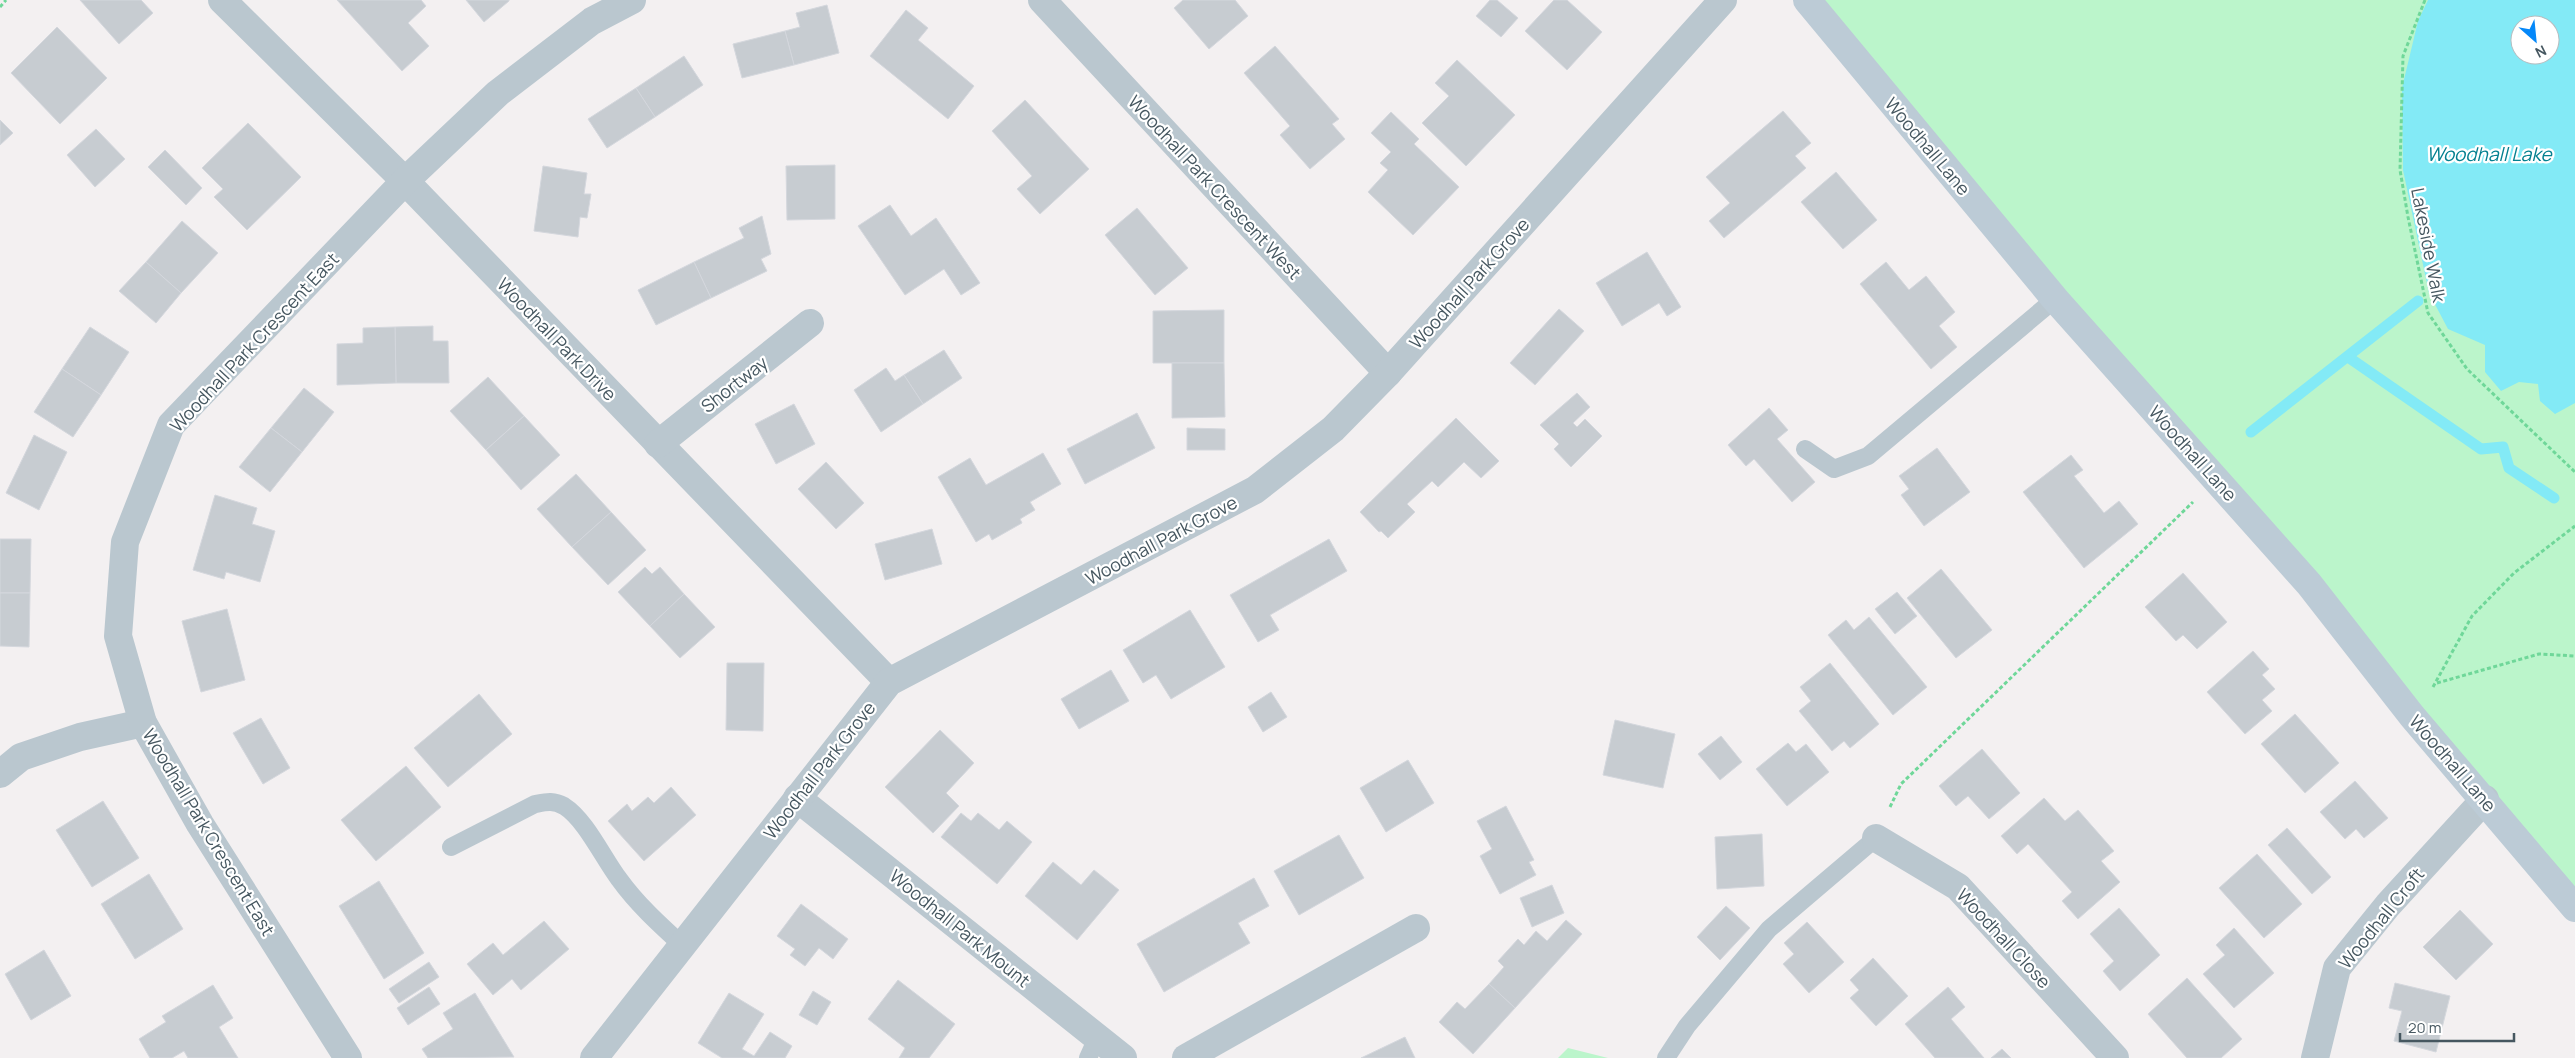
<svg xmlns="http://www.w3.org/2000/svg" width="2575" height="1058" viewBox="0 0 2575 1058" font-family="Manrope,sans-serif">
	<rect width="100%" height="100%" fill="#f3f0f1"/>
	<g fill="#bbf5cb" fill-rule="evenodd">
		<path d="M1807 0H2575V908ZM2520 25H2550V55H2520Z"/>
		<path d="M1568 1048 1608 1058H1558Z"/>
	</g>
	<path fill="#83eaf6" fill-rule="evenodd" d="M2428 0H2575V403L2555 414 2540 401 2538 384 2519 382 2501 391 2485 372V345L2448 329 2429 293 2403 170 2402 88 2418 21ZM2520 25H2550V55H2520Z"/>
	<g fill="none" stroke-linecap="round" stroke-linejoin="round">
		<g stroke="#83eaf6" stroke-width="11">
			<path d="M2348 357 2481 449 2503 447 2509 468 2554 498"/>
			<path d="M2251 432 2418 301"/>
		</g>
	</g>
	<g fill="#c7ccd1" stroke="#d4d7dd">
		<path d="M80 0H141L153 13 119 44Z"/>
		<path d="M337 0H421L426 6 408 23 429 46 402 71Z"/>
		<path d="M466 0H509V1L484 22Z"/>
		<path d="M1183 0H1235L1248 16 1209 49 1174 8Z"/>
		<path d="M1490 0H1497L1518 18 1501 37 1476 16Z"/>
		<path d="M1554 0H1567L1602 32 1567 70 1525 31Z"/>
		<path d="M827 5 839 53 794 65 785 31 800 27 796 13Z"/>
		<path d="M906 10 928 28 918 40 974 86 948 119 870 56Z"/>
		<path d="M57 27 107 78 60 124 11 73Z"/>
		<path d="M785 31 794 65 742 78 733 44Z"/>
		<path d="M1275 46 1339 119 1332 124 1345 139 1310 169 1280 135 1290 126 1244 73Z"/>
		<path d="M684 56 703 85 655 117 636 88Z"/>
		<path d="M1457 60 1515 115 1466 166 1422 123 1449 96 1435 83Z"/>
		<path d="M636 88 655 117 607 148 588 119Z"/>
		<path d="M1025 100 1089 169 1040 214 1017 189 1032 176 992 131Z"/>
		<path d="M1783 111 1811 143 1795 156 1806 168 1724 238 1709 221 1730 203 1706 177Z"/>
		<path d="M1391 112 1419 139 1414 144 1459 187 1413 235 1368 192 1388 170 1380 163 1391 152 1371 133Z"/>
		<path d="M0 120 13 133 0 145Z"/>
		<path d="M248 123 301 177 247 230 214 197 223 189 202 168Z"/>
		<path d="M96 129 125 159 95 187 67 155Z"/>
		<path d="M165 150 202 188 186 205 148 167Z"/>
		<path d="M835 165V219L787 220 786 166Z"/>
		<path d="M543 166 587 173 584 194H591L587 218 580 217 578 237 534 231Z"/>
		<path d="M1836 172 1877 220 1843 249 1801 202Z"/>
		<path d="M890 205 911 236 936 218 980 283 961 295 944 269 905 295 858 226Z"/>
		<path d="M1137 208 1188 268 1155 295 1105 235Z"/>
		<path d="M762 216 771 254 761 259 767 271 711 298 694 262 744 238 739 228Z"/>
		<path d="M182 221 218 253 181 293 146 262Z"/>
		<path d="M1647 252 1681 307 1667 316 1659 303 1622 326 1596 283Z"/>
		<path d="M146 262 181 293 156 323 119 291Z"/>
		<path d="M694 262 711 298 656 325 638 290Z"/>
		<path d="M1886 262 1909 290 1926 276 1955 312 1939 326 1957 347 1931 369 1860 284Z"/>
		<path d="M1559 309 1584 331 1535 385 1510 363Z"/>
		<path d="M1224 310V363H1153V311Z"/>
		<path d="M433 326V341H448L449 383H396L395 327Z"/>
		<path d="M90 327 129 352 101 395 62 369Z"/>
		<path d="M395 327 396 383 337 385V344L363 343V328Z"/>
		<path d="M944 350 962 378 923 404 904 375Z"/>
		<path d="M1172 363H1224L1225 417 1172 418Z"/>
		<path d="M886 368 895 381 904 375 923 404 881 432 854 390Z"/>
		<path d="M62 369 101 395 73 437 34 412Z"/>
		<path d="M488 377 524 416 486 450 450 411Z"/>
		<path d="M304 388 334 412 302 452 271 428Z"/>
		<path d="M1577 393 1590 407 1573 423 1577 427 1585 419 1602 436 1571 467 1554 449 1559 444 1540 425Z"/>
		<path d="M794 404 815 444 776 464 755 424Z"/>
		<path d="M1769 408 1788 430 1777 439 1815 482 1792 502 1754 459 1746 466 1728 445Z"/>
		<path d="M1137 413 1155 448 1085 484 1067 449Z"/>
		<path d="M524 416 560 455 521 490 486 450Z"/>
		<path d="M1456 418 1499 461 1481 478 1464 462 1438 487 1432 481 1407 504 1415 512 1388 538 1381 531 1379 532 1360 512Z"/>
		<path d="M271 428 302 452 270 492 239 467Z"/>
		<path d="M1187 428 1225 429V450H1187Z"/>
		<path d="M34 435 67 452 39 510 6 493Z"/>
		<path d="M1937 448 1970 492 1924 526 1901 495 1909 489 1899 476Z"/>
		<path d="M1043 453 1061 484 1030 502 1035 510 1020 519 1022 523 992 540 989 534 976 542 938 477 970 458 986 485Z"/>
		<path d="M2071 455 2083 470 2074 476 2104 513 2119 501 2138 524 2084 568 2023 492Z"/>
		<path d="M826 462 864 503 836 529 798 489Z"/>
		<path d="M576 474 611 512 572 547 537 509Z"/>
		<path d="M215 495 257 508 252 524 275 531 260 582 226 572 224 579 193 570Z"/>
		<path d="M611 512 646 550 608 585 572 547Z"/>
		<path d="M932 529 942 564 885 580 875 544Z"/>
		<path d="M0 539H31L30 593H0Z"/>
		<path d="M1329 539 1347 571 1270 615 1279 630 1258 642 1230 595Z"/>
		<path d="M645 567 652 574 660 567 684 594 650 626 618 592Z"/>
		<path d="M1941 569 1992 630 1956 658 1907 598Z"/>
		<path d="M2183 573 2227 622 2197 649 2183 635 2176 641 2145 607Z"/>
		<path d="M1897 592 1917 616 1895 634 1875 609Z"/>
		<path d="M0 593H30L29 647 0 646Z"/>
		<path d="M684 594 715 627 680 658 650 626Z"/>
		<path d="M227 609 245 680 201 692 182 621Z"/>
		<path d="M1190 610 1225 667 1171 699 1156 675 1143 683 1123 650Z"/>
		<path d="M1869 617 1927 687 1893 715 1828 635 1846 620 1854 630Z"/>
		<path d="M2253 651 2269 669 2262 675 2275 689 2262 700 2272 711 2245 734 2207 692Z"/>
		<path d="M727 663H764L763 731 726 730Z"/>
		<path d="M1830 663 1879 724 1850 748 1844 741 1832 751 1799 711 1811 701 1800 687Z"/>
		<path d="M1111 670 1129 701 1079 729 1061 699Z"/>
		<path d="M1271 692 1287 717 1263 732 1248 707Z"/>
		<path d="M479 694 512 734 448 787 414 748Z"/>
		<path d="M2295 714 2339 763 2305 793 2261 744Z"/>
		<path d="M261 718 290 768 263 784 233 733Z"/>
		<path d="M1615 720 1675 734 1663 788 1603 775Z"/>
		<path d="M940 730 974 763 946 793 959 806 933 833 885 787Z"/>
		<path d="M1721 736 1742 762 1720 780 1698 754Z"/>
		<path d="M1788 743 1796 752 1806 744 1829 772 1787 806 1756 769Z"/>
		<path d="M1982 749 2020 793 1989 819 1968 796 1956 806 1939 786Z"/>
		<path d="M1408 760 1434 803 1386 832 1360 788Z"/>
		<path d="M406 766 441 807 376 861 341 820Z"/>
		<path d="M2355 781 2388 818 2364 838 2356 829 2345 839 2320 812Z"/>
		<path d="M671 787 696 815 644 861 608 821 627 804 632 811 648 797 654 803Z"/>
		<path d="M2044 798 2065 821 2078 810 2114 851 2101 861 2120 882 2078 919 2062 901 2072 892 2028 844 2017 854 2001 836Z"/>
		<path d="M103 801 139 858 92 887 56 830Z"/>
		<path d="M1506 806 1534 860 1529 862 1536 875 1500 894 1480 856 1492 849 1477 821Z"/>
		<path d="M961 813 971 821 978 813 999 830 1007 821 1032 842 997 884 941 837Z"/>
		<path d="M2287 828 2331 877 2312 894 2268 845Z"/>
		<path d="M1762 834 1764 886 1717 889 1715 837Z"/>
		<path d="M1339 835 1364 878 1299 915 1274 871Z"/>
		<path d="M2257 854 2302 904 2264 938 2219 888Z"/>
		<path d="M1053 862 1081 885 1094 870 1119 890 1077 940 1025 896Z"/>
		<path d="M149 874 183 929 135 959 101 904Z"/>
		<path d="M1254 878 1269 906 1238 923 1250 943 1164 992 1137 944Z"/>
		<path d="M379 881 424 953 384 979 339 906Z"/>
		<path d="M1552 885 1564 913 1532 927 1520 898Z"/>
		<path d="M801 904 848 939 833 959 819 948 805 966 790 955 795 949 777 936Z"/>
		<path d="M1726 906 1750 928 1720 960 1697 937Z"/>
		<path d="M2119 908 2160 955 2120 991 2103 971 2114 961 2090 934Z"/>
		<path d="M2460 910 2493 944 2456 980 2423 947Z"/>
		<path d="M1566 920 1582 934 1515 1008 1489 984 1504 967 1498 961 1518 939 1524 945 1536 931 1547 941Z"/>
		<path d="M544 921 569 949 521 990 512 979 493 995 467 964 493 943 503 955Z"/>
		<path d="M1807 922 1844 962 1809 993 1783 964 1794 954 1784 943Z"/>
		<path d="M2234 928 2274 973 2234 1008 2203 974 2225 955 2216 945Z"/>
		<path d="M44 950 71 996 31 1020 5 974Z"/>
		<path d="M1873 958 1908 996 1876 1026 1850 998 1859 990 1850 980Z"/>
		<path d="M429 962 439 977 399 1003 389 989Z"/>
		<path d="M2187 978 2242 1039 2221 1058H2187L2148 1014Z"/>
		<path d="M898 980 955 1024 929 1058H899L905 1048 868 1019Z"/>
		<path d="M2395 983 2450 996 2436 1052 2394 1041 2402 1011 2389 1008Z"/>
		<path d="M1489 984 1515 1008 1473 1054 1439 1022 1457 1002 1465 1009Z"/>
		<path d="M213 985 233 1018 219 1027 238 1058H188L184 1051 172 1058H150L139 1039 166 1022 162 1016Z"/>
		<path d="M429 987 440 1004 408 1025 397 1008Z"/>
		<path d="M1948 987 1965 1007 1951 1019 1984 1058H1935L1905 1024Z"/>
		<path d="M813 991 831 1002 817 1025 799 1015Z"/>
		<path d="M475 993 514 1057 428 1058 422 1049 453 1029 443 1013Z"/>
		<path d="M729 993 764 1014 742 1049 754 1056 770 1032 792 1046 785 1058H722L698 1043Z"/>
		<path d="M1405 1037 1415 1058H1361Z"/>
		<path d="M2002 1049 2011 1058H1991Z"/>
	</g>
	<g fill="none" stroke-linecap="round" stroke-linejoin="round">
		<g stroke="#6fd799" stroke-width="3" stroke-dasharray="4 2.5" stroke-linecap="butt">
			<path d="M2425 0 2403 56 2400 170 2408 217 2428 313 2467 369 2575 472"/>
			<path d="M0 7 6 0"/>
			<path d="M2437 683 2539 654 2575 656"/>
			<path d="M2433 687 2472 616 2514 573 2575 526"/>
			<path d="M1890 807 1901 784 2193 502"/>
		</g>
		<g stroke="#bac7cf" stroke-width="18">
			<path d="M1805 449 1834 469 1868 456 2055 299"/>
			<path d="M451 847 535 804C546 802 553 800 564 806 586 820 603 858 619 879 637 904 659 924 682 945"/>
			<path d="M1088 1058 1097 1038"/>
			<path d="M1666 1058 1687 1026 1769 929 1876 838"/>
		</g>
		<g stroke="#bac7cf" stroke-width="28">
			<path d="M222 0 405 181 889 682"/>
			<path d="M1042 0 1388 373"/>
			<path d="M658 444 810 323"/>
			<path d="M0 774 21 757 80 737 143 723"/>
			<path d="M797 798 1123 1058"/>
			<path d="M1876 838 1958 887 2115 1058"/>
			<path d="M348 1058 200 824 143 723 118 636 125 542 171 425 405 181 498 93 592 21 632 0"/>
			<path d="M594 1058 889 682 1255 490 1333 429 1388 373 1723 0"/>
			<path d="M1186 1058 1416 928"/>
			<path d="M2315 1058 2337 968 2388 905 2485 799"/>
		</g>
		<path stroke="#bccbd6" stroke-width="28" d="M1807 0 2055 299 2309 584 2412 716 2575 908"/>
	</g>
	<g text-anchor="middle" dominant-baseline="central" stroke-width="4.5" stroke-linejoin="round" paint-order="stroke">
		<g font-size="18" fill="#465760" stroke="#fff">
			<text transform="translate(1928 146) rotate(50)">Woodhall Lane</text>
			<text transform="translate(1215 187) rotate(47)">Woodhall Park Crescent West</text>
			<text transform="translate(2429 245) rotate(79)">Lakeside Walk</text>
			<text transform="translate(1469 283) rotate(-48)">Woodhall Park Grove</text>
			<text transform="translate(557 339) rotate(46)">Woodhall Park Drive</text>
			<text transform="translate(254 342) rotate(-47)">Woodhall Park Crescent East</text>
			<text transform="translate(734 384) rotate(-38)">Shortway</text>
			<text transform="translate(2193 453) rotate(48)">Woodhall Lane</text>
			<text transform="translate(1161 540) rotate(-28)">Woodhall Park Grove</text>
			<text transform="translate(2453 763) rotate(49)">Woodhall Lane</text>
			<text transform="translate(819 770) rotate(-52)">Woodhall Park Grove</text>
			<text transform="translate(209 832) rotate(59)">Woodhall Park Crescent East</text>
			<text transform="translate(2381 918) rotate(-51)">Woodhall Croft</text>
			<text transform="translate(960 928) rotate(39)">Woodhall Park Mount</text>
			<text transform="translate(2004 938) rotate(47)">Woodhall Close</text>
		</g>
		<g font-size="19" font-style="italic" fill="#048090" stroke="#fff">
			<text x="2489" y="154">Woodhall Lake</text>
		</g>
	</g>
	<g transform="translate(2535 40) rotate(153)"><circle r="24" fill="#ffffff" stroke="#b5bcbf"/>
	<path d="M0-4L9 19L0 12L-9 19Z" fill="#0588f9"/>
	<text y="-8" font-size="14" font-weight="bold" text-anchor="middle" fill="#465760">N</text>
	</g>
	<path d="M2400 1033v8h114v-8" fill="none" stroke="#465760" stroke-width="2.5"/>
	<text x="2408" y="1033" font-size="15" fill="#465760" stroke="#ffffff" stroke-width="4" paint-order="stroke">20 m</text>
</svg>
